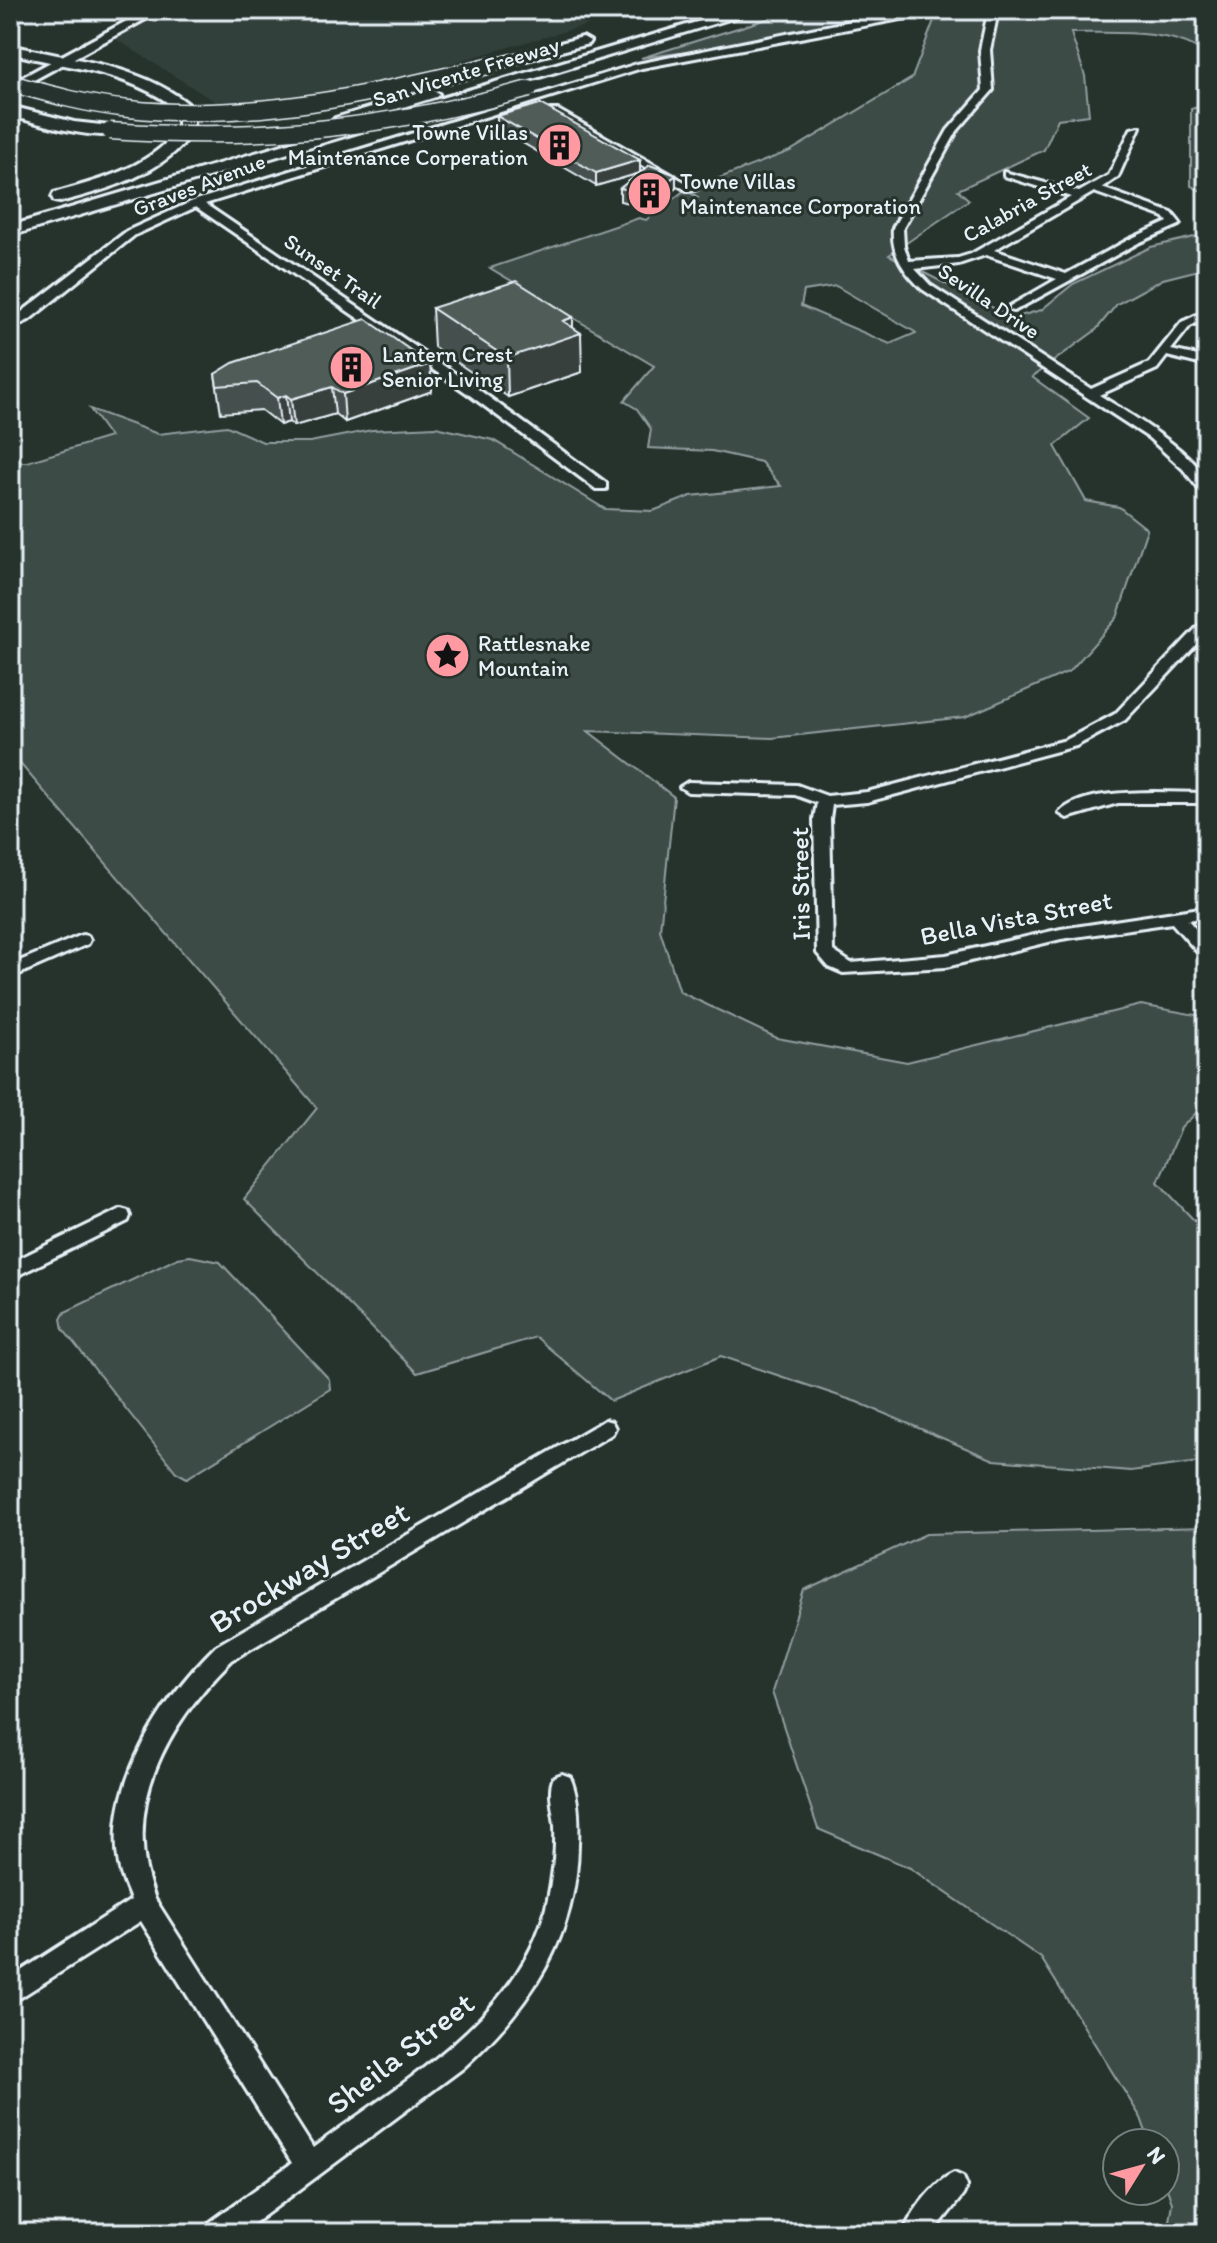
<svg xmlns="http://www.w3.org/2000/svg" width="1217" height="2243" viewBox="0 0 1217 2243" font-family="Itim,sans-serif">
	<rect width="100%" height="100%" fill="#26332d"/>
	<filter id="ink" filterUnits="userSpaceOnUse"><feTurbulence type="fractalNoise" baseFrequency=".0125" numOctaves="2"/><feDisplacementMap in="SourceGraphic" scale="16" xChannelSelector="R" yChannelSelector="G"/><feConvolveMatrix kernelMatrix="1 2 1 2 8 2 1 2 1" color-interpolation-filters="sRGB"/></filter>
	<g filter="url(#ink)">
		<path fill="#333f3a" d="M165 10H641L331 97 225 108 114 38Z"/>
		<g fill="#3e4b47" stroke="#939ea0" stroke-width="2" fill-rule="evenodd">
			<path d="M796 10H1207V56C1180 28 1108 33 1071 33L1085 76 1089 115 1058 119 1044 150 958 190 969 200 889 255 1013 318 1041 310 1073 284 1151 247 1207 234V268L1163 279 1117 304 1096 330 1032 377 1089 418 1055 446 1086 501 1119 507 1147 529 1117 618 1070 671 965 717 772 738 588 731 674 797 660 930 680 992 777 1038 907 1062 1141 1005 1207 1017V1102L1181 1128 1158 1182 1207 1234V1461L1131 1471 994 1460 857 1402 721 1356 611 1401 536 1337 417 1373 244 1199 317 1108 10 752V462H27L110 437 90 409 158 434 227 426 263 442H310L372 430 436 427 493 440 605 509 653 511 691 496 781 486 761 462 712 451 648 448 651 429 637 409 624 401 654 366 490 268 639 218 646 220 685 190 699 198 688 190 790 151 912 78 936 15 892 13 711 49 641 58ZM836 286 915 332 916 333 890 344 801 306 804 291Z"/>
			<path d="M1207 104V194L1191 186V109Z"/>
			<path d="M190 1256 220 1262 329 1379 330 1389 187 1478 176 1472 63 1329 61 1319 65 1312 178 1258Z"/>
			<path d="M1207 1527V2233H1167L1172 2203 1165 2183V2143H1150L1141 2118 1041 1958 910 1868 818 1829 772 1692 804 1590 926 1534Z"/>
		</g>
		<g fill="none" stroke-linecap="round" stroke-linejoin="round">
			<defs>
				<g id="minor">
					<path d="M923 10H948L642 68 205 204 475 387 606 483V489H596L467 393 196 207 135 235 29 320 10 329V321L127 231 193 201 637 64 871 17Z"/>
					<path d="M975 10H987L997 16 990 50 993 90 957 131 903 228 904 246 909 261 958 258 971 254 1071 197 1004 176V172L1079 192 1109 175 1131 129 1140 127 1118 177 1102 188 1172 213 1180 223 1179 225 1138 243 1014 311 1010 310V306L1057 279 986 255 959 264 915 269 930 285 1091 389 1149 363 1182 322 1207 310V318L1190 326 1171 350 1207 358V366L1167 356 1157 369 1099 395C1125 411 1197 454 1207 481 1208 485 1207 490 1207 494L1202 493 1183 469 1149 438 922 289C904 272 891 254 893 228L948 130 983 90 980 50 987 17ZM1094 192 1164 217 1168 222 1130 239 1066 274 994 250Z"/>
					<path d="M550 110H558L697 189 688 191 550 114Z"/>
					<path d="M1207 621V633L1125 720 1076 746 867 802 832 805 830 819 833 951 851 963 946 955 1061 929 1207 907V917L1188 920 1207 942V958L1201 956 1172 923 1061 939 946 967 843 973 829 967 817 953 814 819 817 803 795 795 688 792 680 787 688 782 797 785 827 796 867 792 1066 740 1115 714 1202 622Z"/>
					<path d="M1153 792 1207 793V803H1118L1067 818 1059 813C1081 792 1125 793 1153 792Z"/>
					<path d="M82 935 88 936 90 940 88 944 10 978V965Z"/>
					<path d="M121 1209 128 1211 130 1216 128 1221 10 1279V1263Z"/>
					<path d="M605 1420 612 1422 615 1428 612 1434 232 1660C167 1724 119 1807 155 1899L313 2148C401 2082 524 2016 548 1899 553 1875 556 1850 555 1826 554 1810 547 1792 554 1777L562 1774 570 1777C579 1797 579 1823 578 1844 577 1938 530 2007 463 2068L241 2233H206L209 2223 292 2163 141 1921 10 2004V1978L131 1900C127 1889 121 1877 119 1865 104 1785 163 1698 216 1646Z"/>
					<path d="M954 2173 963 2177 967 2186 963 2195 933 2233H903C911 2213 934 2181 954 2173Z"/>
				</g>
				<path id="major" d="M147 10H162L10 93V84Z"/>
				<g id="highway">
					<path d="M737 10H759L418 114H408L405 111 408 108Z"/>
					<path d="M583 37 590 41 588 44 492 69 485 65 487 62Z"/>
					<path d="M10 45C72 60 140 64 191 106L194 131C163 174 110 189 60 202L54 201 52 197 54 193C99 180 147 169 178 130V110C131 72 68 68 10 53Z"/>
					<path d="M431 89 439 94 436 97 341 126 333 121 335 118Z"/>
					<path d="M10 106 74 122 110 126 118 131C102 144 32 121 10 116Z"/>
					<path d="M366 120 372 122V128L10 236V226Z"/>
				</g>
			</defs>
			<use href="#minor" stroke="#e8f1f8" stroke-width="6"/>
			<use href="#major" stroke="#e8f1f8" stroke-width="6"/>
			<use href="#highway" stroke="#e8f1f8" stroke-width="6"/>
			<use href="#minor" fill="#26332d" fill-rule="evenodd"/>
			<use href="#major" fill="#26332d" fill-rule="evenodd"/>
			<use href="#highway" fill="#26332d" fill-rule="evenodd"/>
			<defs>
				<g id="highway-bridge">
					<path d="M10 83C49 94 88 105 129 109 252 122 374 94 492 65"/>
					<path d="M110 131C260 141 384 129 529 89"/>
				</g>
			</defs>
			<use href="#highway-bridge" stroke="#e8f1f8" stroke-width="19" stroke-linecap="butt"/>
			<use href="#highway-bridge" stroke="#26332d" stroke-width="16"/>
		</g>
		<g fill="#454f4d" stroke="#e8f1f8" stroke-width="2">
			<path d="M497 116 640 160V173L596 186 497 128Z"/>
			<path d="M676 175V188L651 208 620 201V188Z"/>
			<path d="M432 308 573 328 582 372 508 397 434 347Z"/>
			<path d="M430 364 432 391 345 422 335 414 294 426 289 422 280 425 261 410 221 413 215 374Z"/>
		</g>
		<g fill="#38403e" stroke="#e8f1f8" stroke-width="2">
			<path d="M640 160V173L596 186V173Z"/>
			<path d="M676 175V188L651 208V195Z"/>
			<path d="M573 317V335L581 333 582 372 508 397 507 358 563 321Z"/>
			<path d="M430 364 432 391 345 422 343 394Z"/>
			<path d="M332 387 335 414 294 426 291 399Z"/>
			<path d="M286 395 289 422 280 425 277 398Z"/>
		</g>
		<g fill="#505c59" stroke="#e8f1f8" stroke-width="2">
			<path d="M540 104 640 160 596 173 497 116Z"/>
			<path d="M650 165 676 175 651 195 620 188Z"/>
			<path d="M516 281 573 317 563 321 581 333 507 358 432 308Z"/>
			<path d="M366 319 430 364 343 394 332 387 291 399 286 395 277 398 257 383 217 386 215 374 233 363Z"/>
		</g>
	</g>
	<defs>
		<symbol id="building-disc" viewBox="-11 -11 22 22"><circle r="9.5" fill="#ff9aa2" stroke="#26332d"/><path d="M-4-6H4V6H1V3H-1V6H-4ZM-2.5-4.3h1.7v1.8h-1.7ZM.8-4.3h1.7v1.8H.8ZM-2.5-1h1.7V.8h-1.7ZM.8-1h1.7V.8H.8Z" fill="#111"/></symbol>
		<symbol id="sight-disc" viewBox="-11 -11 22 22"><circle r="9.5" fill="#ff9aa2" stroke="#26332d"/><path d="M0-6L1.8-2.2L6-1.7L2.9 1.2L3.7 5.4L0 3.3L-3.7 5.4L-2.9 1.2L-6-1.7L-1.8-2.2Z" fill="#111"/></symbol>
	</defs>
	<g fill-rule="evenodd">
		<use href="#building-disc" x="534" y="120" width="51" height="51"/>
		<use href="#building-disc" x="624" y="168" width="51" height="51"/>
		<use href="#building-disc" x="326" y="342" width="51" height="51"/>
		<use href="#sight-disc" x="422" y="630" width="51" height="51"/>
	</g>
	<g text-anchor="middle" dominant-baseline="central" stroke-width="6" stroke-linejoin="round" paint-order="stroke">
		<g font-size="22" fill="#e8f1f8" stroke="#26332d">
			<text transform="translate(466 72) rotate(-17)">San Vicente Freeway</text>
			<text transform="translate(199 185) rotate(-21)">Graves Avenue</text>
			<text transform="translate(1027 202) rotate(-29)">Calabria Street</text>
			<text transform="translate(333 271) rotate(35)">Sunset Trail</text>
			<text transform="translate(989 301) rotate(34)">Sevilla Drive</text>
		</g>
		<g font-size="22" fill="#e8f1f8" stroke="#26332d" text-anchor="start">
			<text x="528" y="132" text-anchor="end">Towne Villas<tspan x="528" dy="25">Maintenance Corperation</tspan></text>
			<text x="680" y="181">Towne Villas<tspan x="680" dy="25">Maintenance Corporation</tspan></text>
			<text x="382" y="354">Lantern Crest<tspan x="382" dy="25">Senior Living</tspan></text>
			<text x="478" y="643">Rattlesnake<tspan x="478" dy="25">Mountain</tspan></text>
		</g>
		<g font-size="26" fill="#e8f1f8" stroke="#26332d">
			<text transform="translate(800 884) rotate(-91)">Iris Street</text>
			<text transform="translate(1016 918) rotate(-11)">Bella Vista Street</text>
		</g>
		<g font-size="32" fill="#e8f1f8" stroke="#26332d">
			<text transform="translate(309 1567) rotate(-31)">Brockway Street</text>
			<text transform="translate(400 2053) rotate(-38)">Sheila Street</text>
		</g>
	</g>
	<rect width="1217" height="2243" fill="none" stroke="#26332d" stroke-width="40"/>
	<rect x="20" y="20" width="1177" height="2203" fill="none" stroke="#e8f1f8" stroke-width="3" filter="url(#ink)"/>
	<g transform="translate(1141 2167) rotate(53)"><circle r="38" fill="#26332d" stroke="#747f7e" stroke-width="2"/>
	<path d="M0-6L14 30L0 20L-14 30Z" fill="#ff9aa2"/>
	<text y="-12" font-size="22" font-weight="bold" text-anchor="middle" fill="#e8f1f8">N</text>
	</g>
</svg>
